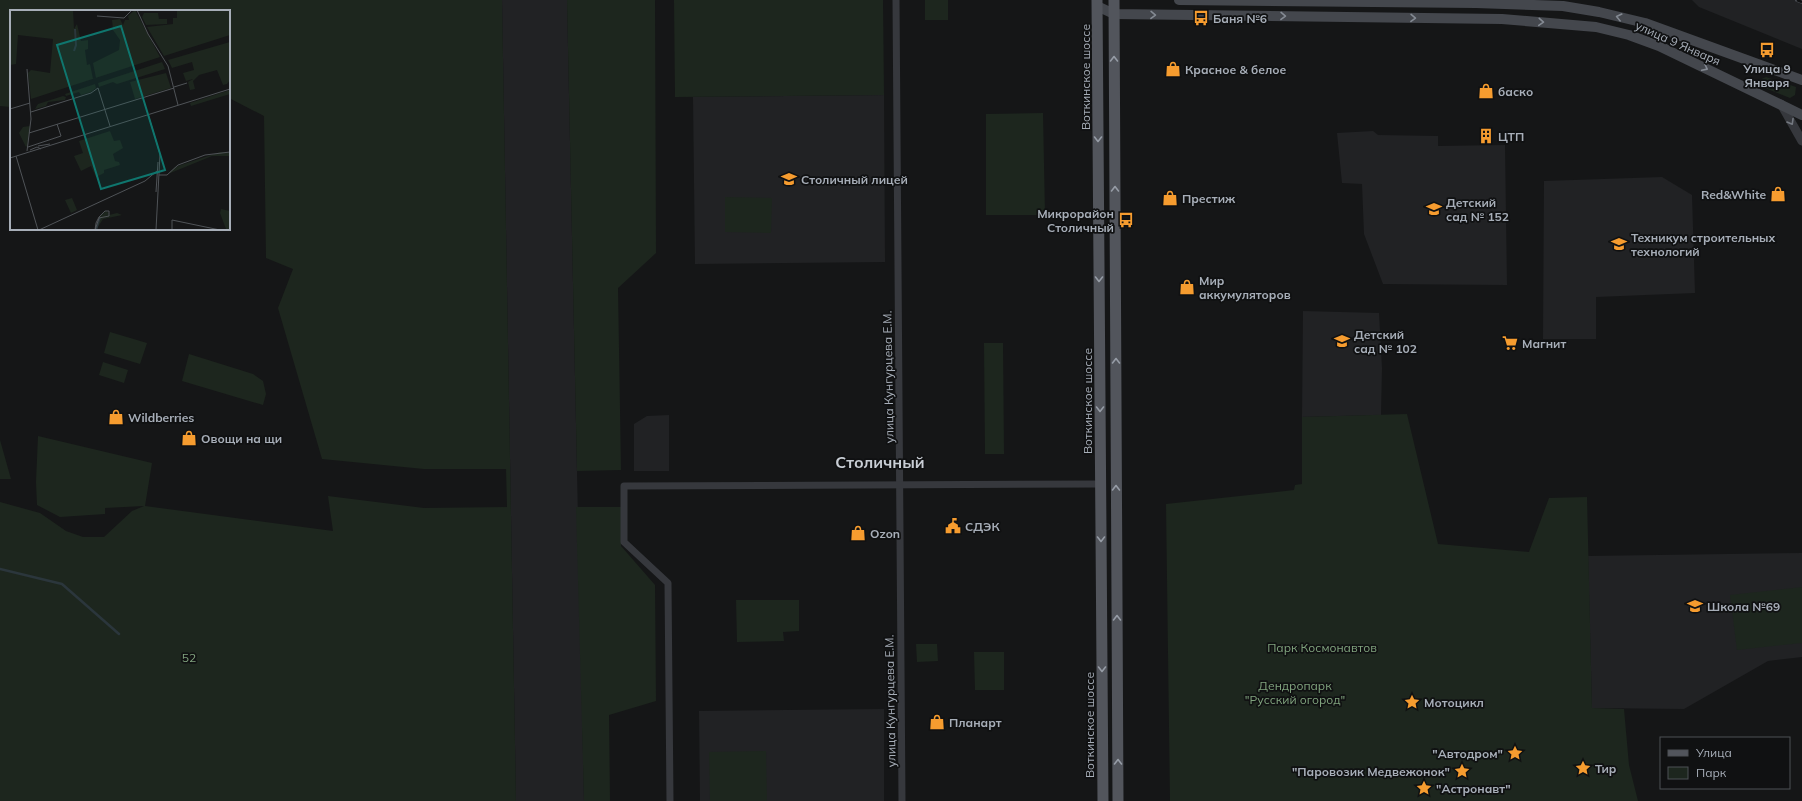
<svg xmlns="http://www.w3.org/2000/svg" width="1802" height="801" viewBox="0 0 1802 801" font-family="Mulish,sans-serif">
	<rect width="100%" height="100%" fill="#151617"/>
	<g fill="#212224">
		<path d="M502 0H567L584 801H516Z"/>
		<path d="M1692 0H1802V49L1699 7Z"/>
		<path d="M884 95 885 262 695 264 693 97Z"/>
		<path d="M1373 131 1378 135 1438 136V146L1505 145 1507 285 1383 284 1364 234 1362 184 1342 183 1337 133Z"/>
		<path d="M1662 177 1692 195 1695 293 1596 297V339H1543L1544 181Z"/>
		<path d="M1303 311 1379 313 1382 368 1381 415 1302 417Z"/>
		<path d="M669 415V471H634V424L647 416Z"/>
		<path d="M1802 553V657L1768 661 1684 709 1592 708 1588 556Z"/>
		<path d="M884 709V801H700L699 711Z"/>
	</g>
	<g fill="#1d261e">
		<path d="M0 0H502L516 801H0V502L40 513 66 531 83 537H104L132 511 144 506 105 508V514L60 517 37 505 36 482 38 436 152 463 145 506 333 531 328 496 424 508 507 507 506 469H424L322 459 278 308 293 269 266 258 264 116 229 98V11H11V107L0 106Z"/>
		<path d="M567 0H655L656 253 618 288 621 470 577 471Z"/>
		<path d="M674 0H883L884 95 675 97Z"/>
		<rect x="925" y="0" width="23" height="20"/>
		<path d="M1766 77 1796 87 1795 95 1790 98 1760 86 1759 80Z"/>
		<path d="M1043 113 1045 215H986V114Z"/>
		<path d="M725 197 772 198 771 233 725 232Z"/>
		<path d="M110 332 147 343 140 364 104 353Z"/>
		<path d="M984 343H1003L1004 454H985Z"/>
		<path d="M189 354 253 374 263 381 266 394 263 405 182 381Z"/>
		<path d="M103 362 128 370 124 383 99 375Z"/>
		<path d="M1407 414 1438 544 1529 552 1549 498 1587 497 1592 708 1624 709 1629 765 1638 801H1170L1166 504 1294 490 1295 485 1302 484V417Z"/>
		<path d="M0 440 11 479H0Z"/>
		<path d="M576 507H621V546L655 585 656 701 609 715 610 801H584Z"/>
		<path d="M1802 587V643L1737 650 1730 595Z"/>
		<path d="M736 600H799V631L783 632 784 641 737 642Z"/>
		<path d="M916 644H937L938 661 917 662Z"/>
		<path d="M974 652H1004V690H975Z"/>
		<path d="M766 751 767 801H710L709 752Z"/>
	</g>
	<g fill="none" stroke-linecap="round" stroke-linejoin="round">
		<path stroke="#2b363c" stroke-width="2.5" d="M0 569 62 584 119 634"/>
		<g stroke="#36383d" stroke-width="7">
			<path d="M896 0 902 801"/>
			<path d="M670 801 668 583 624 542V486L1101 484"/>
		</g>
		<path stroke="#36383d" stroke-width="9" d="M1781 104 1802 141"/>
		<g stroke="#44474d" stroke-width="10">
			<path d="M1179 0 1476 3 1563 6 1599 12 1645 23 1802 80"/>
			<path d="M1097 6 1114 14 1502 19 1596 27 1629 35 1659 46 1802 115"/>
		</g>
		<g stroke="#52555c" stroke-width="11">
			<path d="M1097 0 1103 801"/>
			<path d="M1114 0 1118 801"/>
		</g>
		<defs>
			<path id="rail" d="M1797 0 1802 2"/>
		</defs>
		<use href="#rail" stroke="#494c52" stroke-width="4"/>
		<use href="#rail" stroke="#101112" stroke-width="2.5" stroke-dasharray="8" stroke-linecap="butt"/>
	</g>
	<defs><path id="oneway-chevron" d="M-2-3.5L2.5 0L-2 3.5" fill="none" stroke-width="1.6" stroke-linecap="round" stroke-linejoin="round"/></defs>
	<g stroke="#848a93">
		<use href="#oneway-chevron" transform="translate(1153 15) rotate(1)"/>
		<use href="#oneway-chevron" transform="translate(1283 16) rotate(1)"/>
		<use href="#oneway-chevron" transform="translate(1619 17) rotate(-166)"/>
		<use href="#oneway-chevron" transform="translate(1413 18) rotate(1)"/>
		<use href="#oneway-chevron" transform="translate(1541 22) rotate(4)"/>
		<use href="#oneway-chevron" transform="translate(1705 68) rotate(26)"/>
	</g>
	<g stroke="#969ca6">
		<use href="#oneway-chevron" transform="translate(1114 59) rotate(-90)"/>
		<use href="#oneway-chevron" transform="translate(1098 139) rotate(90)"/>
		<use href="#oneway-chevron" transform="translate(1115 189) rotate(-90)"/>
		<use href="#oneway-chevron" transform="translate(1099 279) rotate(90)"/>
		<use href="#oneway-chevron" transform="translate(1116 361) rotate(-90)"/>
		<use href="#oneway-chevron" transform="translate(1100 409) rotate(90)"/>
		<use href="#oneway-chevron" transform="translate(1116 488) rotate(-90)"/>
		<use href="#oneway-chevron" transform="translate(1101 539) rotate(90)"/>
		<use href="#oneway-chevron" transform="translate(1117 618) rotate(-90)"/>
		<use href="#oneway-chevron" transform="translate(1102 669) rotate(90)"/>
		<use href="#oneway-chevron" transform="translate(1118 762) rotate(-90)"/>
	</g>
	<use stroke="#747981" href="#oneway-chevron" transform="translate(1791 122) rotate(60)"/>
	<defs>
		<symbol id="bus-bare" viewBox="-9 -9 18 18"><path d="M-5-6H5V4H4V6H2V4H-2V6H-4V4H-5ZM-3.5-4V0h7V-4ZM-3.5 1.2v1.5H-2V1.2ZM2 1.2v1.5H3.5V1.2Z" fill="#f69c2f" stroke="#101112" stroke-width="2.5" paint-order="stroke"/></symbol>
		<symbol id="shop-bare" viewBox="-9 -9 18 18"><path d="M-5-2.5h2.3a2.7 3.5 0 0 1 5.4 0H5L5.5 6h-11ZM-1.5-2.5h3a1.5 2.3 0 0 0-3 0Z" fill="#f69c2f" stroke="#101112" stroke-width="2.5" paint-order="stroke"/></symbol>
		<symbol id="building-bare" viewBox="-9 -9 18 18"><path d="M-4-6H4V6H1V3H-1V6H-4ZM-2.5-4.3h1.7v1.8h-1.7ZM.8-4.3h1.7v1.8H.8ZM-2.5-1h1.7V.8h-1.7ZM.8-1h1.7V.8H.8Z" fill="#f69c2f" stroke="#101112" stroke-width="2.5" paint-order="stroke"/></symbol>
		<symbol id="school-bare" viewBox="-9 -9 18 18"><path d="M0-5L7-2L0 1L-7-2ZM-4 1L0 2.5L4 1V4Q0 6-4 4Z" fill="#f69c2f" stroke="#101112" stroke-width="2.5" paint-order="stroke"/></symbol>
		<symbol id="university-bare" viewBox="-9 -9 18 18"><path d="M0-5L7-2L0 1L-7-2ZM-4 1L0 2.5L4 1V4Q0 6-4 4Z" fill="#f69c2f" stroke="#101112" stroke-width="2.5" paint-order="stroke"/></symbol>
		<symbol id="supermarket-bare" viewBox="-9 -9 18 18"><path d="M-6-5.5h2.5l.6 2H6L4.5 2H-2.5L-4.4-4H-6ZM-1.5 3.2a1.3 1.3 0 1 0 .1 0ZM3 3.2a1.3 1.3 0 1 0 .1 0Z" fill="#f69c2f" stroke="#101112" stroke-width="2.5" paint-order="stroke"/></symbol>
		<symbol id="civic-bare" viewBox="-9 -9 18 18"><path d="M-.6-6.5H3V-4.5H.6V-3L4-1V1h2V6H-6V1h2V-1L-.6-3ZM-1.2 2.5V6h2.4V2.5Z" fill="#f69c2f" stroke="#101112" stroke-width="2.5" paint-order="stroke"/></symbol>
		<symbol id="sight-bare" viewBox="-9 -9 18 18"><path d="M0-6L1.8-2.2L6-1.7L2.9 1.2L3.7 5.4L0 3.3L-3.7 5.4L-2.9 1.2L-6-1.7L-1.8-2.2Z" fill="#f69c2f" stroke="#101112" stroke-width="2.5" paint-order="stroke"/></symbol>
	</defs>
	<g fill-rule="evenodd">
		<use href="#bus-bare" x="1190" y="7" width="22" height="22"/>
		<use href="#bus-bare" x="1756" y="39" width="22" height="22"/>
		<use href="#shop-bare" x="1162" y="58" width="22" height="22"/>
		<use href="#shop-bare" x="1475" y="80" width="22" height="22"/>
		<use href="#building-bare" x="1475" y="125" width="22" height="22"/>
		<use href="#school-bare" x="778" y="168" width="22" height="22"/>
		<use href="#shop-bare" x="1767" y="183" width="22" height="22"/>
		<use href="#shop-bare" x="1159" y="187" width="22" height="22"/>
		<use href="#school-bare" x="1423" y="198" width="22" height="22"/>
		<use href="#bus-bare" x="1115" y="209" width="22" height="22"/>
		<use href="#university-bare" x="1608" y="233" width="22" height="22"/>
		<use href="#shop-bare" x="1176" y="276" width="22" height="22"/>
		<use href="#school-bare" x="1331" y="330" width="22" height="22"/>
		<use href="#supermarket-bare" x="1499" y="332" width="22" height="22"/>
		<use href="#shop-bare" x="105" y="406" width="22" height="22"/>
		<use href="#shop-bare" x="178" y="427" width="22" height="22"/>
		<use href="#civic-bare" x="942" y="515" width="22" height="22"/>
		<use href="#shop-bare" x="847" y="522" width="22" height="22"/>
		<use href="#school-bare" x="1684" y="595" width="22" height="22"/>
		<use href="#sight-bare" x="1401" y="691" width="22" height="22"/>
		<use href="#shop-bare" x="926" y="711" width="22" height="22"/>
		<use href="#sight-bare" x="1504" y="742" width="22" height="22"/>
		<use href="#sight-bare" x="1572" y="757" width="22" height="22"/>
		<use href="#sight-bare" x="1451" y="760" width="22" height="22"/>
		<use href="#sight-bare" x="1413" y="777" width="22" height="22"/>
	</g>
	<g text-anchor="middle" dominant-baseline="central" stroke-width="3.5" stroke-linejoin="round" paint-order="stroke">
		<g font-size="12" font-weight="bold" fill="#a7aeb8" stroke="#101112" text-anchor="start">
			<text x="1213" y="18">Баня №6</text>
			<text x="1767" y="68" text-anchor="middle">Улица 9<tspan x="1767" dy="14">Января</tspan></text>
			<text x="1185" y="69">Красное &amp; белое</text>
			<text x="1498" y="91">баско</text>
			<text x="1498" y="136">ЦТП</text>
			<text x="801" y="179">Столичный лицей</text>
			<text x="1766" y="194" text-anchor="end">Red&amp;White</text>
			<text x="1182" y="198">Престиж</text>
			<text x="1446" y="202">Детский<tspan x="1446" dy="14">сад № 152</tspan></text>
			<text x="1114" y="213" text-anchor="end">Микрорайон<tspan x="1114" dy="14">Столичный</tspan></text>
			<text x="1631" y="237">Техникум строительных<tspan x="1631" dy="14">технологий</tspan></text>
			<text x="1199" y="280">Мир<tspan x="1199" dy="14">аккумуляторов</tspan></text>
			<text x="1354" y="334">Детский<tspan x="1354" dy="14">сад № 102</tspan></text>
			<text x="1522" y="343">Магнит</text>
			<text x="128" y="417">Wildberries</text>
			<text x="201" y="438">Овощи на щи</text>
			<text x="965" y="526">СДЭК</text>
			<text x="870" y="533">Ozon</text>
			<text x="1707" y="606">Школа №69</text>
			<text x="1424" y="702">Мотоцикл</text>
			<text x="949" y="722">Планарт</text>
			<text x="1503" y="753" text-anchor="end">"Автодром"</text>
			<text x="1595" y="768">Тир</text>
			<text x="1450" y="771" text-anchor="end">"Паровозик Медвежонок"</text>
			<text x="1436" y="788">"Астронавт"</text>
		</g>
		<g font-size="12" fill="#a7aeb8" stroke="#101112">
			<text transform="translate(1678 43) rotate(24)">улица 9 Января</text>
			<text transform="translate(1085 77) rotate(-90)">Воткинское шоссе</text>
			<text transform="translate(888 377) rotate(-91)">улица Кунгурцева Е.М.</text>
			<text transform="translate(1087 401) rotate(-90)">Воткинское шоссе</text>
			<text transform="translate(890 701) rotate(-91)">улица Кунгурцева Е.М.</text>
			<text transform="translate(1089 725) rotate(-90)">Воткинское шоссе</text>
		</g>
		<g font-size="12" fill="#80a37e" stroke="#101112">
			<text x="1322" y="647">Парк Космонавтов</text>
			<text x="189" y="657">52</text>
			<text x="1295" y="685">Дендропарк<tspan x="1295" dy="14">"Русский огород"</tspan></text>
		</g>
		<g font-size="16" font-weight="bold" fill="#c8cdd4" stroke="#101112">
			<text x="880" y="462">Столичный</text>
		</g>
	</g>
	<g transform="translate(10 10)">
		<rect width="220" height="220" fill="#151617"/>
		<path d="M0 0H63L64 19 67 14 71 31 78 30V39L75 40 77 55 80 54 83 69 86 68 83 53 109 40 110 30 103 20 102 10 110 9 113 15 115 10H119L118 6 125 0 150 47 21 89 18 63 21 60 40 63 43 29 8 25 6 54 0 55ZM167 0H220V25L154 46 137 17 163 14V8H167ZM134 3H148L149 9H157V14L136 15 132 7ZM220 32V70L217 74 213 75 207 60 189 65 183 71 185 79 180 80 178 72 183 69 176 71 173 63 184 60 182 52 162 58 158 50ZM152 52 155 59 107 74 103 72 89 77 88 73ZM156 63 161 78 125 89 120 72ZM85 74 86 78 81 82 71 85 69 82 56 86 55 84ZM220 80V84L181 96 180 93ZM53 86 56 87 55 90 38 92 36 96 25 99 28 94ZM20 116 17 136 16 137 9 123 13 117ZM100 121 104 131 110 130 113 138 103 144 105 151 109 152 110 155 94 160V163L86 167 81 156 71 161 64 146 73 143 69 131ZM210 142 220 143V146H202L158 164 165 157ZM62 188 67 200 61 203 55 190ZM211 199 220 201V220L216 219 210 203ZM96 201 100 204 95 206 107 203 112 205 93 209 86 220 90 206Z" fill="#1d261e"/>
		<path fill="none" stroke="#2b363c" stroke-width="2" d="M64 41 66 35 65 19M86 220 90 207"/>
		<path fill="none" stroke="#4f5357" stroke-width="1" d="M127 0 138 24 158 56 168 95M87 6 114 8 122 0M164 77 177 73M0 99 20 93M21 102 81 83 88 78 100 116M138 104 150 144 146 220M19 123 164 78M28 136 40 134M18 137 51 126 47 114M20 140 27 137 31 139M17 141 21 109 17 59M6 146 28 220M0 148 220 79M149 165H157L168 155 195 145 220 142M146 182 148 152M29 220 135 171 147 161M85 220 86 213 89 207 95 201H99V206L89 208 85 220M162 220V210L210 220"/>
		<path fill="#0f766e" fill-opacity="0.15" stroke="#0f766e" stroke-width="2" d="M111 16 155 160 91 179 47 35Z"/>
		<rect width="220" height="220" fill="none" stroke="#a7aeb8" stroke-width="2"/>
	</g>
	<rect x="1660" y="737" width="130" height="52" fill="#101112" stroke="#4c5054"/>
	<rect x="1668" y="750" width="20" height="6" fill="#52555c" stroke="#4c5054"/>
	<text x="1696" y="757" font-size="12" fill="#a7aeb8">Улица</text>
	<rect x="1668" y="767" width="20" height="12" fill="#1d261e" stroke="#4c5054"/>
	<text x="1696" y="777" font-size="12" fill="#a7aeb8">Парк</text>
</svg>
